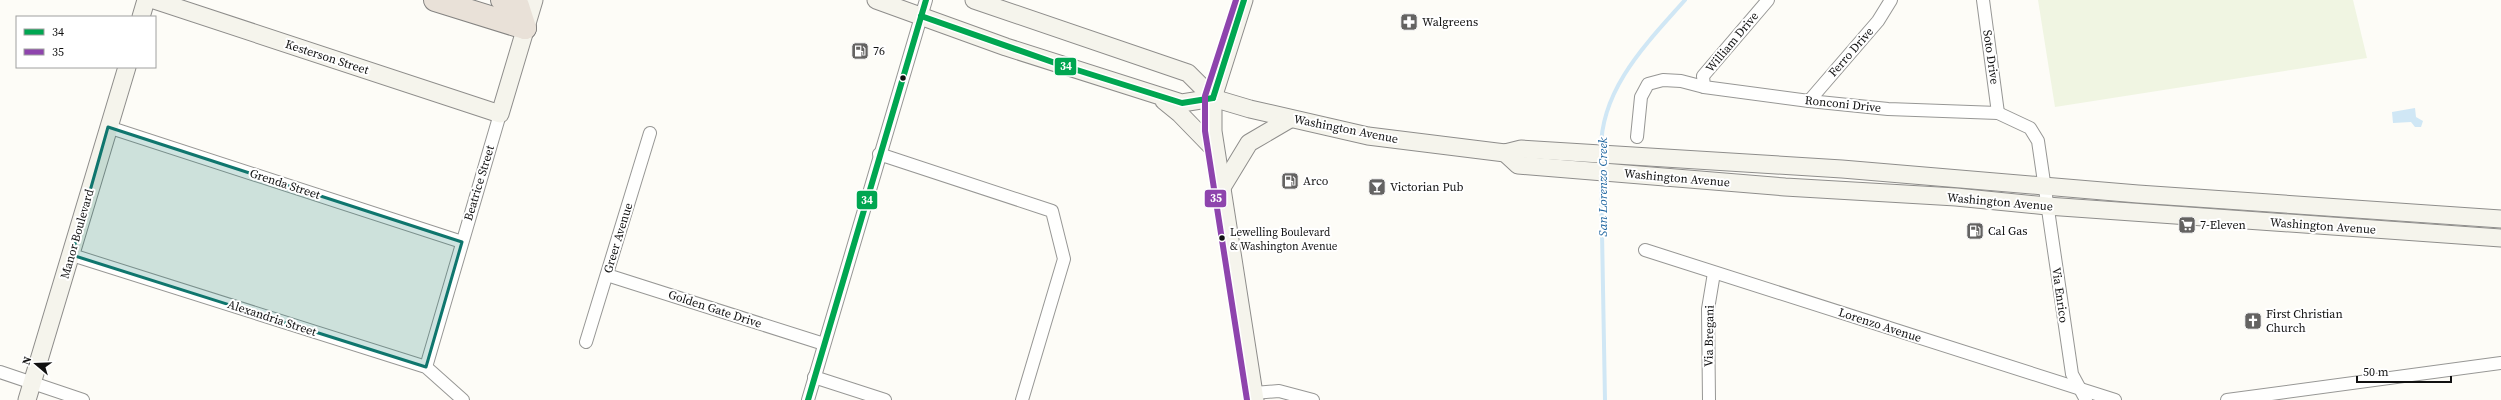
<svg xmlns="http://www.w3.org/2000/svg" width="2501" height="400" viewBox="0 0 2501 400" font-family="'Source Serif 4',serif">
	<rect width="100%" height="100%" fill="#fdfcf7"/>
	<path fill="#f0f5e2" d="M2038 0H2353L2367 58 2055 107Z"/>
	<path fill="#d0e7f5" d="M2415 108 2416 117 2423 121 2421 127H2415L2411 122 2393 123 2392 112Z"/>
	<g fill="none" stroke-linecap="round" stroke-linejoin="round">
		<g stroke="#d0e7f5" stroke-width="4">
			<path d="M1601 151C1600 89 1647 43 1685 0"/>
			<path d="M1601 176 1605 400"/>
		</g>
		<defs>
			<g id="street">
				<path d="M1983 0 1998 113"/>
				<path d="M1704 87 1703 76 1768 0"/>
				<path d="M1809 101 1878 21 1891 0"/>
				<path d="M108 127 462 242"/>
				<path d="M1637 137 1641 97 1648 84 1663 80 1681 81 1704 87 1809 101 1888 109 1998 113 2030 128 2038 141 2072 374 2086 400"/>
				<path d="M879 154 1052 211 1064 259 1022 400"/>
				<path d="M1645 250 2115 400"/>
				<path d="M72 255 426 367 463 400"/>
				<path d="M607 275 824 344"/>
				<path d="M586 342 650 133"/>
				<path d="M426 367 500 114"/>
				<path d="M0 372 83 400"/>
				<path d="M814 377 885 400"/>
				<path d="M1254 393 1279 391 1313 400"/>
				<path d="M808 400 926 0"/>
				<path d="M1709 400 1708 309 1714 273"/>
				<path d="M2227 400 2501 363"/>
			</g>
			<g id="secondary">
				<path d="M154 0 500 114 534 0"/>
				<path d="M876 0 1006 47 1182 103 1213 98 1250 109 1368 136 1505 153 1521 149 1842 169 2138 194 2501 219"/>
				<path d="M974 0 1188 73 1213 98"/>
				<path d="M1244 0 1213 98V131L1255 400"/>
				<path d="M141 17 146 0"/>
				<path d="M1164 101 1180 114 1215 150"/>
				<path d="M1505 153 1518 165 1785 187 1956 197 2047 206 2501 238"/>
				<path d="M1221 189 1249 143 1290 119"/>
				<path d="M27 400 127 67"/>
			</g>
			<g id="highway">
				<path d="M435 0 525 28"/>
				<path d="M502 0 518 6 525 28"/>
			</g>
		</defs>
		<use href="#street" stroke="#979795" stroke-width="14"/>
		<use href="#secondary" stroke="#8e8d8b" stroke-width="19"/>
		<use href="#highway" stroke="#858482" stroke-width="24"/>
		<use href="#street" stroke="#fffffe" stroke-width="12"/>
		<use href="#secondary" stroke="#f5f4ec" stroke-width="17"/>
		<use href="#highway" stroke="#e9e1d8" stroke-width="22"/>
		<defs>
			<g id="bus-1">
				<path d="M921 16 1061 65 1182 103 1213 98"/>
				<path d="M1213 98 1244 0"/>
				<path d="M808 400 926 0"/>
			</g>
			<path id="bus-2" d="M1236 0 1205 96V131L1247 400"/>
		</defs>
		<use href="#bus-1" stroke="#fff" stroke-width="9"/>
		<use href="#bus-2" stroke="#fff" stroke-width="9"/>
		<use href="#bus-1" stroke="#00a651" stroke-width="6"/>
		<use href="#bus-2" stroke="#8e44ad" stroke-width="6"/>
	</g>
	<path fill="#0f766e" fill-opacity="0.2" stroke="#0f766e" stroke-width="3" stroke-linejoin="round" d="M108 127 462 242 426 367 72 255Z"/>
	<defs>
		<symbol id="pharmacy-square" viewBox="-11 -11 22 22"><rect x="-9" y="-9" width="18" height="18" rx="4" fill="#646362" stroke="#fff"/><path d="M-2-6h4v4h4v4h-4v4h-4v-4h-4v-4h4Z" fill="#fff"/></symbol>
		<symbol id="fuel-square" viewBox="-11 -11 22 22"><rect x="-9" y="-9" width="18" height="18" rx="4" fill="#646362" stroke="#fff"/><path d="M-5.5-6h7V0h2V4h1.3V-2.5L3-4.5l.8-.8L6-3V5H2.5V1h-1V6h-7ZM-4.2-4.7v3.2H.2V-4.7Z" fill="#fff"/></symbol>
		<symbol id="bar-square" viewBox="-11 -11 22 22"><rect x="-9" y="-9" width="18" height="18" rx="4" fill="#646362" stroke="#fff"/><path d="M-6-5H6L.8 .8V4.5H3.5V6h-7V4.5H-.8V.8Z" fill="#fff"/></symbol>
		<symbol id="supermarket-square" viewBox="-11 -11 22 22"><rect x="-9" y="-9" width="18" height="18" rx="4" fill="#646362" stroke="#fff"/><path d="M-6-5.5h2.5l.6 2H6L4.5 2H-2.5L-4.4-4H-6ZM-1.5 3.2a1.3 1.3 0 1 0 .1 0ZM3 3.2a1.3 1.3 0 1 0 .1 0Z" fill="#fff"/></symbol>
		<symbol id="church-square" viewBox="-11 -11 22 22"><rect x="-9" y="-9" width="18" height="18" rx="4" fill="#646362" stroke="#fff"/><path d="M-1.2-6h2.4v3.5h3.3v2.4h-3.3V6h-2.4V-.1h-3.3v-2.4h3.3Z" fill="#fff"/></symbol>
	</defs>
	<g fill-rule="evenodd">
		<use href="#pharmacy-square" x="1399" y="12" width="20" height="20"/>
		<use href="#fuel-square" x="850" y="41" width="20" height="20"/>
		<use href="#fuel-square" x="1280" y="171" width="20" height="20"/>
		<use href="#bar-square" x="1367" y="177" width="20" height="20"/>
		<use href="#supermarket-square" x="2177" y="215" width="20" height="20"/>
		<use href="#fuel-square" x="1965" y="221" width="20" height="20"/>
		<use href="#church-square" x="2243" y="311" width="20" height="20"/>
	</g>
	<g fill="#111" stroke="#fff" stroke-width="1.5">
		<circle cx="903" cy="78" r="3.5"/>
		<circle cx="1222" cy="238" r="3.5"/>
	</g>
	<g text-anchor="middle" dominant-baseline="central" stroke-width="4" stroke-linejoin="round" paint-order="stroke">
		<g font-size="11" fill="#111" stroke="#fff" text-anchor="start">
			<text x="1230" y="232">Lewelling Boulevard<tspan x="1230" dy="14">&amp; Washington Avenue</tspan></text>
		</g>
		<g font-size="12" fill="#111" stroke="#fff" text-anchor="start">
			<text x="1422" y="22">Walgreens</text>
			<text x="873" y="51">76</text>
			<text x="1303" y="181">Arco</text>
			<text x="1390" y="187">Victorian Pub</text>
			<text x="2200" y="225">7-Eleven</text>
			<text x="1988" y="231">Cal Gas</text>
			<text x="2266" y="314">First Christian<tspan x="2266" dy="14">Church</tspan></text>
		</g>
		<g font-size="12" fill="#111" stroke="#fff">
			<text transform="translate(1732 42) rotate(-50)">William Drive</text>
			<text transform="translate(1851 52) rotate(-49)">Ferro Drive</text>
			<text transform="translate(327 57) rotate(18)">Kesterson Street</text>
			<text transform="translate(1991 57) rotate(82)">Soto Drive</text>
			<text transform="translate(1843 104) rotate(6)">Ronconi Drive</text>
			<text transform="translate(1346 129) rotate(11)">Washington Avenue</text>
			<text transform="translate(1677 178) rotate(5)">Washington Avenue</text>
			<text transform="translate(479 183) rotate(-73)">Beatrice Street</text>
			<text transform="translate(285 184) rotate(18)">Grenda Street</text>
			<text transform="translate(2000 202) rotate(5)">Washington Avenue</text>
			<text transform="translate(2323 226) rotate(4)">Washington Avenue</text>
			<text transform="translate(77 234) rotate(-74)">Manor Boulevard</text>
			<text transform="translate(618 238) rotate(-73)">Greer Avenue</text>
			<text transform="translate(2060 295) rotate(82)">Via Enrico</text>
			<text transform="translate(715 309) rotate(18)">Golden Gate Drive</text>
			<text transform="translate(272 318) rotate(18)">Alexandria Street</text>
			<text transform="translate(1880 325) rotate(18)">Lorenzo Avenue</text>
			<text transform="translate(1709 336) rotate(-89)">Via Bregani</text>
		</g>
		<g font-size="13" font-style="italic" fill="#1e659f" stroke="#fff">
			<text transform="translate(1602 187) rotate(-90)">San Lorenzo Creek</text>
		</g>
	</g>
	<g stroke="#fff" stroke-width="1.5">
		<rect x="1054" y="57" width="23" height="19" rx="4" fill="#00a651"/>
		<rect x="1204" y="189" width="23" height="19" rx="4" fill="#8e44ad"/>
		<rect x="856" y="190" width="22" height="20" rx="4" fill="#00a651"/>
	</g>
	<g font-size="11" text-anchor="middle" font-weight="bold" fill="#fff">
		<text x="1066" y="70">34</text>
		<text x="1216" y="202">35</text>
		<text x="867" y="204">34</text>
	</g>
	<rect x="16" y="16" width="140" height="52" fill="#ffffff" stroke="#a0a0a0"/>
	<rect x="24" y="29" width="20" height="6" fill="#00a651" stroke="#a0a0a0"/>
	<text x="52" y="36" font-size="12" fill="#111111">34</text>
	<rect x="24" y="49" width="20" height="6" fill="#8e44ad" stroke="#a0a0a0"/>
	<text x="52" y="56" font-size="12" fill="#111111">35</text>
	<g transform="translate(36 364) rotate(289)" stroke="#ffffff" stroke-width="3" paint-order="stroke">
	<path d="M0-3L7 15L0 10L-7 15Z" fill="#111111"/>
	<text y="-6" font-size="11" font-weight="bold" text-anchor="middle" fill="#111111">N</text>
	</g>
	<path d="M2357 376v6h94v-6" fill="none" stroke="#111111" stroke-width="2"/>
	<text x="2363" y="376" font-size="12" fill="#111111" stroke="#ffffff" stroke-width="3" paint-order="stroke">50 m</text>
</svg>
